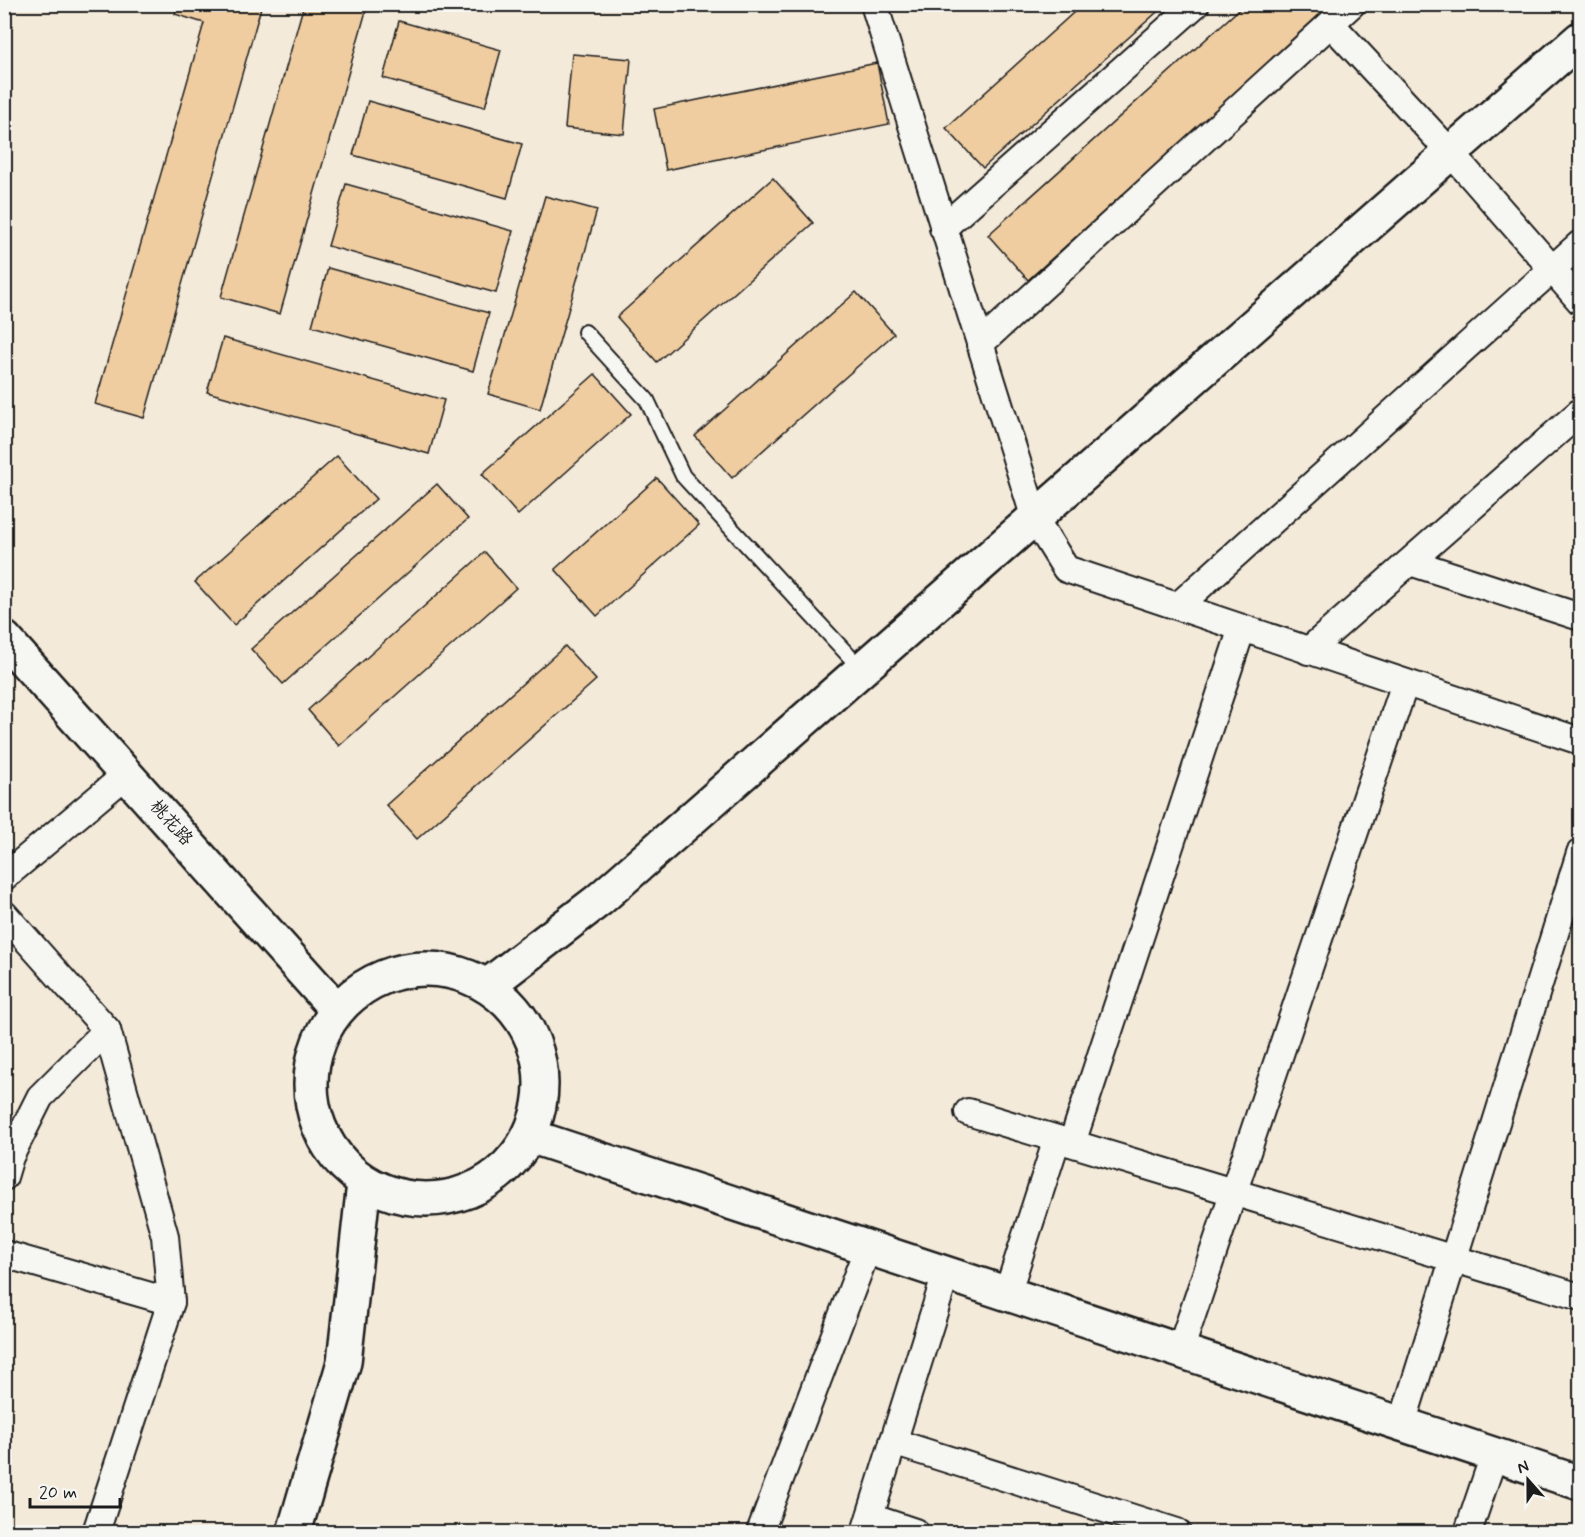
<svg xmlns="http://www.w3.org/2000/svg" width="1585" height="1537" viewBox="0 0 1585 1537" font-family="Mynerve,'LXGW WenKai TC',sans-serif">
	<rect width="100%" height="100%" fill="#f4eada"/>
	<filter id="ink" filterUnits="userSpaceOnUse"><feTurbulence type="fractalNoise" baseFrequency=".0167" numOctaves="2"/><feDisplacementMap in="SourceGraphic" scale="12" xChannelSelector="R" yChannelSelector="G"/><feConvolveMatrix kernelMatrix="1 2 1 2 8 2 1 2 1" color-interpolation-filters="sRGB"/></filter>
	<g filter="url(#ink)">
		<g fill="#efcda1" stroke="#1c1c1c" stroke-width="1.5">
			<path d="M178 4H262L144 418 95 404 204 23 175 14Z"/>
			<path d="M304 4H341L366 11 280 314 221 297Z"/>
			<path d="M1083 4H1166L983 168 946 128Z"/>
			<path d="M1245 4H1335L1028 280 988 235Z"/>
			<path d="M399 21 501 50 485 107 383 78Z"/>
			<path d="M572 54 631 59 624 134 565 128Z"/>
			<path d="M877 63 889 124 666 170 654 109Z"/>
			<path d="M368 101 522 144 507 198 353 155Z"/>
			<path d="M773 178 813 223 657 362 617 317Z"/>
			<path d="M346 184 513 231 496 293 328 246Z"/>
			<path d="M545 196 597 210 540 409 488 394Z"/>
			<path d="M328 268 489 313 473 371 312 326Z"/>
			<path d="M856 292 894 334 732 478 695 436Z"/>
			<path d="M223 338 444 400 429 454 207 392Z"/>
			<path d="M595 374 631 414 518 515 482 474Z"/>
			<path d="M337 456 376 499 234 625 195 582Z"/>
			<path d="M657 478 699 525 597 616 555 569Z"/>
			<path d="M437 484 468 519 283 684 251 649Z"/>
			<path d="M485 552 516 588 339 746 308 710Z"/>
			<path d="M565 646 596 680 417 839 386 805Z"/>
		</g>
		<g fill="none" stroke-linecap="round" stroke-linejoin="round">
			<defs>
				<path id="service" d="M585 332 647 400 683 476 862 670"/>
				<g id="minor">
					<path d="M874 4 1035 519 1066 569 1580 741"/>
					<path d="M1331 24 1451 153 1580 301"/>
					<path d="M943 228 1196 4"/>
					<path d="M980 344 1352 4"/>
					<path d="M1410 562 1580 617"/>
					<path d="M1178 606 1580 244"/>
					<path d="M1308 651 1580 412"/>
					<path d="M4 877 127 774"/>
					<path d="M4 914 107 1030 165 1236 171 1302 96 1532"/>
					<path d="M968 1112 1580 1297"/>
					<path d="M1072 1143 1242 628"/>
					<path d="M4 1177 10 1157 40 1097 107 1030"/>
					<path d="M4 1254 171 1302"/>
					<path d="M1007 1294 1057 1139"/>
					<path d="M1180 1351 1405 683"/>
					<path d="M1402 1424 1580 853"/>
					<path d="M893 1442 1177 1532"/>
					<path d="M870 1517 915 1532"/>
					<path d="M760 1532 868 1247"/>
					<path d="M865 1532 946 1274"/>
					<path d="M1468 1532 1494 1455"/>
				</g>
				<g id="tertiary">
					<path d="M487 986 599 900 1580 39"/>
					<path d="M294 1532 344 1362 364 1183"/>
				</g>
				<g id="primary">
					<path d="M4 638 336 1009"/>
					<circle cx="426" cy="1084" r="115"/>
					<path d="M530 1136 1580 1483"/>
				</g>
			</defs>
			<use href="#service" stroke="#1c1c1c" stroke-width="18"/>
			<use href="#minor" stroke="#1c1c1c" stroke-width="30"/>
			<use href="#tertiary" stroke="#1c1c1c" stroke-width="38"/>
			<use href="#primary" stroke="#1c1c1c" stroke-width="38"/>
			<use href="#service" stroke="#f6f6f2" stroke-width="14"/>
			<use href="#minor" stroke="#f6f6f2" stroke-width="26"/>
			<use href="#tertiary" stroke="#f6f6f2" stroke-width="33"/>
			<use href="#primary" stroke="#f6f6f2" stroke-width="33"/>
		</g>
	</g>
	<g text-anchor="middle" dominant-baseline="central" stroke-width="4.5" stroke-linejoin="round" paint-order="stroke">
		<g font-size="18" fill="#1c1c1c" stroke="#f6f6f2">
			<text transform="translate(171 823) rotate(48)">桃花路</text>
		</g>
	</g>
	<rect width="1585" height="1537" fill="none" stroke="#f6f6f2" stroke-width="24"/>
	<rect x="12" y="12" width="1561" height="1513" fill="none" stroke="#1c1c1c" stroke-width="2" filter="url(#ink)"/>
	<g transform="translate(1528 1480) rotate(339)" stroke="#f6f6f2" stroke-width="4.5" paint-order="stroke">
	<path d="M0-4.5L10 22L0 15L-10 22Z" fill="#1c1c1c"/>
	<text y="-9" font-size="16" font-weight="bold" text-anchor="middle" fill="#1c1c1c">N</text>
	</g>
	<path d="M30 1498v9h90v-9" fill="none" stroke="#1c1c1c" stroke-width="3"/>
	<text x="39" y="1498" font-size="18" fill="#1c1c1c" stroke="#f6f6f2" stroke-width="4.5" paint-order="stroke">20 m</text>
</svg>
